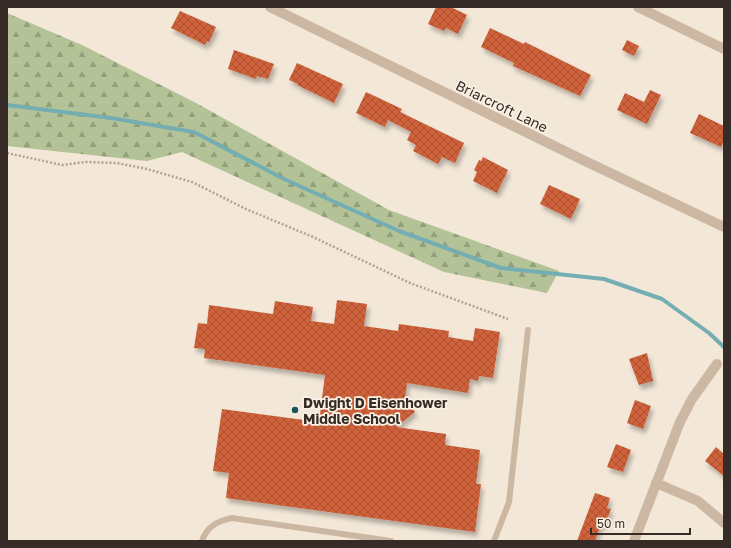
<svg xmlns="http://www.w3.org/2000/svg" width="731" height="548" viewBox="0 0 731 548" font-family="'Golos Text',sans-serif">
	<defs>
		<pattern id="forest-firs" width="22" height="20" patternUnits="userSpaceOnUse"><rect width="22" height="20" fill="#b3c397"/><path d="M5 1l3.5 6h-7zM16 11l3.5 6h-7z" fill="#929f7b"/></pattern>
		<pattern id="building-cross-hatch" width="8" height="8" patternUnits="userSpaceOnUse"><rect width="8" height="8" fill="#cf623a"/><path d="M0 0l8 8M0 8l8-8" fill="none" stroke="#a95131"/></pattern>
		<filter id="shadow"><feDropShadow dx="2.5" dy="4.5" stdDeviation="2" flood-color="#0004"/></filter>
	</defs>
	<rect width="100%" height="100%" fill="#f3e7d8"/>
	<path fill="url(#forest-firs)" d="M7 13 82 45 196 103 389 210 559 271 547 293 444 272 182 152 147 161 7 146Z"/>
	<g fill="none" stroke-linecap="round" stroke-linejoin="round">
		<path stroke="#75aeb2" stroke-width="4" d="M7 105 111 118 194 132 284 179 399 231 501 268 604 279 662 299 709 333 724 347"/>
	</g>
	<g fill="url(#building-cross-hatch)" filter="url(#shadow)">
		<path d="M436 7H451L467 15 458 34 446 28 444 31 428 24Z"/>
		<path d="M180 11 216 27 209 42 207 41 205 45 171 28Z"/>
		<path d="M490 28 524 44 525 42 591 75 580 96 513 66 514 63 481 47Z"/>
		<path d="M627 40 639 46 634 56 622 50Z"/>
		<path d="M234 50 274 64 268 79 257 76 256 79 228 69Z"/>
		<path d="M297 63 343 84 334 103 297 85 298 84 289 80Z"/>
		<path d="M650 90 661 95 647 124 617 110 625 93 644 102Z"/>
		<path d="M366 92 402 109 400 112 464 143 455 163 442 157 438 164 413 151 416 145 407 140 411 132 388 120 385 127 356 113Z"/>
		<path d="M699 114 724 126V140L721 147 690 133Z"/>
		<path d="M483 157 508 170 497 193 473 181 477 172 474 170 479 160 481 161Z"/>
		<path d="M549 185 580 199 571 219 540 204Z"/>
		<path d="M337 300 367 304 364 326 398 331 399 324 449 331 448 337 473 341 475 328 500 332 493 378 479 376 478 381 470 379 468 393 407 383 405 398 415 412 396 427 446 434 445 445 480 450 476 484H481L475 532 226 498 229 473 213 471 222 409 319 422 325 375 204 358 205 349 194 348 198 323 207 324 209 305 273 314 275 301 313 307 311 321 334 324Z"/>
		<path d="M647 353 653 381 639 385 629 359Z"/>
		<path d="M635 400 651 406 643 429 627 423Z"/>
		<path d="M616 444 631 450 623 472 607 467Z"/>
		<path d="M716 447 724 454V476L705 461Z"/>
		<path d="M595 493 610 498 607 508 611 509 605 525 601 524 595 541H577Z"/>
	</g>
	<g fill="none" stroke-linecap="round" stroke-linejoin="round">
		<path stroke="#b7a18d" stroke-width="2.5" stroke-dasharray="2 2" stroke-linecap="butt" d="M7 153 62 165 86 162 117 163 147 169 192 182 246 209 313 237 410 283 508 319"/>
		<g stroke="#ccb7a3" stroke-width="6">
			<path d="M202 541C207 526 218 521 232 518L391 541"/>
			<path d="M494 541 509 502 528 330"/>
		</g>
		<g stroke="#ccb7a3" stroke-width="10">
			<path d="M270 7 587 162 724 227"/>
			<path d="M638 7 724 49"/>
			<path d="M656 483 698 501 724 523"/>
			<path d="M634 541 680 422 692 399 717 364"/>
		</g>
	</g>
	<circle fill="#18545a" stroke="#faf1e4" stroke-width="1.5" cx="295" cy="410" r="4"/>
	<g text-anchor="middle" dominant-baseline="central" stroke-width="3.5" stroke-linejoin="round" paint-order="stroke">
		<g font-size="14" fill="#362b26" stroke="#faf1e4">
			<text transform="translate(502 106) rotate(26)">Briarcroft Lane</text>
		</g>
		<g font-size="14" font-weight="bold" fill="#362b26" stroke="#faf1e4" text-anchor="start">
			<text x="303" y="402">Dwight D Eisenhower<tspan x="303" dy="16">Middle School</tspan></text>
		</g>
	</g>
	<rect width="731" height="548" fill="none" stroke="#362b26" stroke-width="16"/>
	<path d="M591 528v6h99v-6" fill="none" stroke="#362b26" stroke-width="2"/>
	<text x="597" y="528" font-size="12" fill="#362b26" stroke="#faf1e4" stroke-width="3" paint-order="stroke">50 m</text>
</svg>
